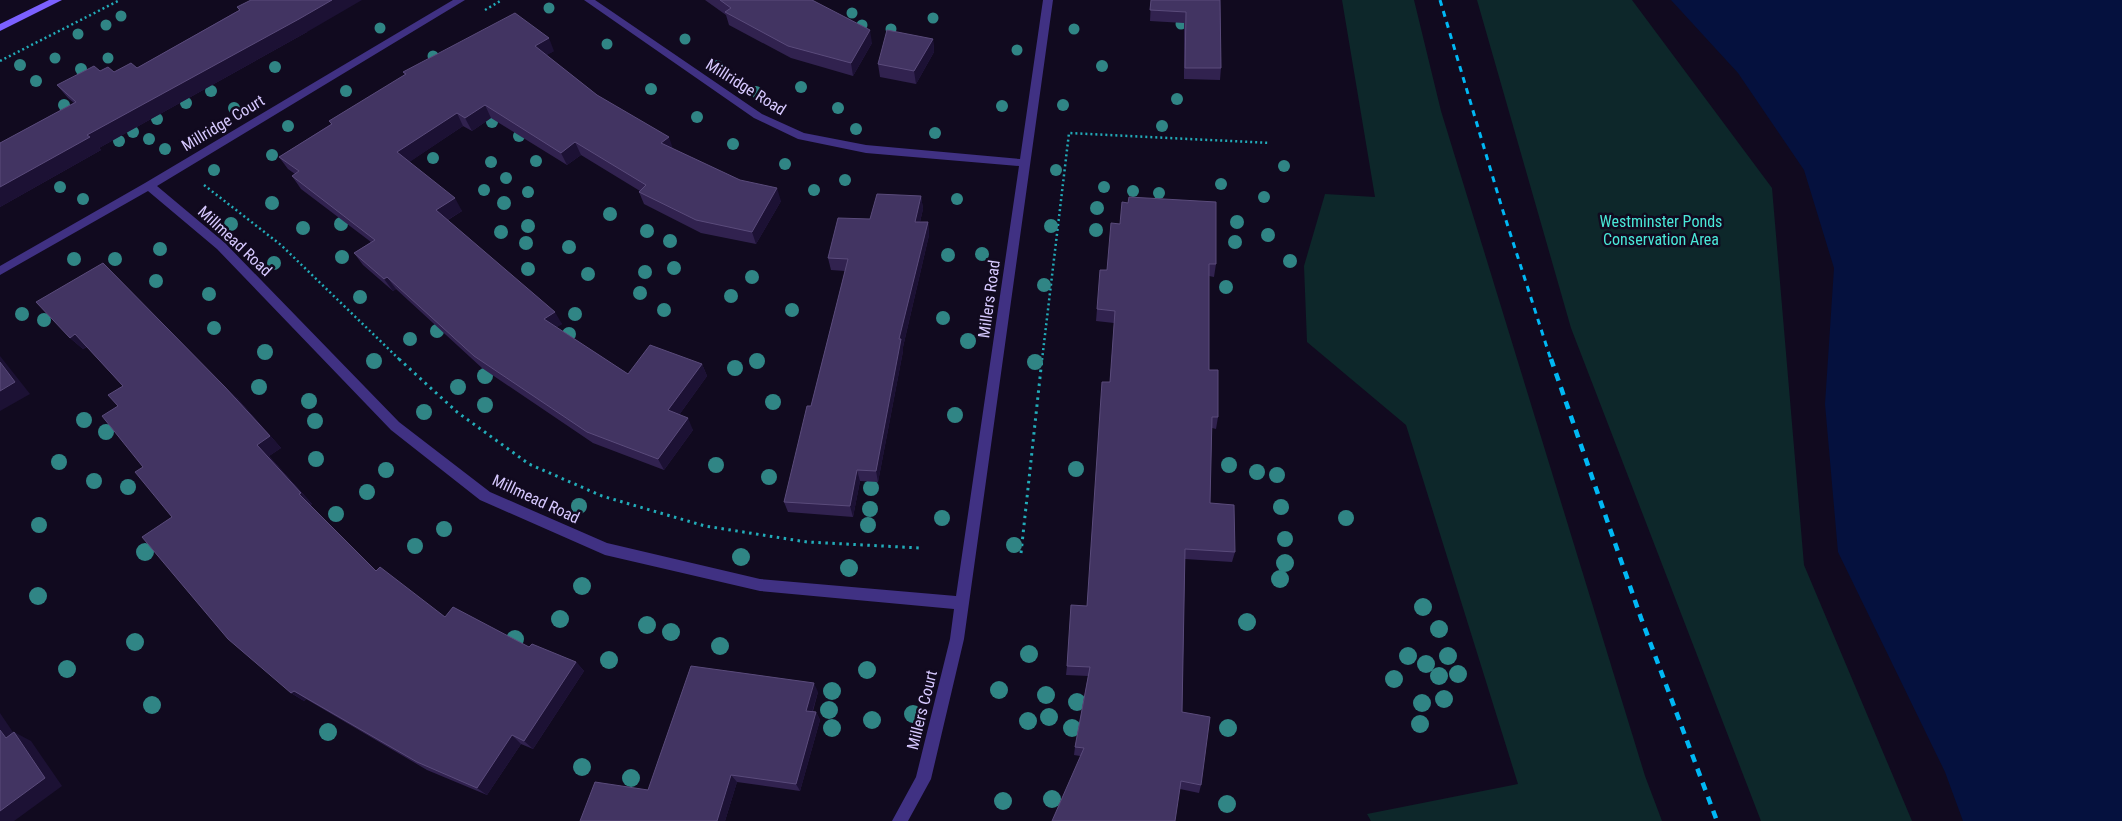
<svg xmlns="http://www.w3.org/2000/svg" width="2122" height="821" viewBox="0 0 2122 821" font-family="'Roboto Condensed',sans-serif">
	<rect width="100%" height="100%" fill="#110a1f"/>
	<g fill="#0d272a">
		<path d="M1342 0H1414L1441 111 1645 776 1662 821H1371L1367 814 1518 784 1406 425 1307 342 1304 266 1325 194 1375 197Z"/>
		<path d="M1477 0H1632L1772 188 1804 565 1912 821H1761L1571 328Z"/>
	</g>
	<path fill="#05113e" d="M1671 0H2122V821H1963L1945 772 1838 552 1825 404 1834 268 1804 170 1738 73Z"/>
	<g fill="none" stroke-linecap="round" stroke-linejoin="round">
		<g stroke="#22acb9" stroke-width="2.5" stroke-dasharray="2 3" stroke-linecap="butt">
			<path d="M485 10 502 0"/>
			<path d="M0 61 120 0"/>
			<path d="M204 185 281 245 400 360"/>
			<path d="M1042 360 1069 133 1270 143"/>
		</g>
		<g stroke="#22acb9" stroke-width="3" stroke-dasharray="2.5 4.5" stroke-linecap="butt">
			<path d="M399 359 457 412 529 464 602 496 705 526 807 542 920 548"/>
			<path d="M1021 553 1042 359"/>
		</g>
		<path fill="#403183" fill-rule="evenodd" d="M453 0H465L157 186 225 243 399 422 490 492 607 543 760 579 956 596 1019 166 866 153 798 139 754 118 584 0H595L762 114 804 133 866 145 1020 159 1043 0H1053L964 639 931 779 908 821H892L916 777 950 639 954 609 760 591 605 555 480 500 391 430 217 249 148 191 0 275V266L145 183Z"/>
		<path fill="#7b60ff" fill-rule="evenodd" d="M49 0H62L0 31V24Z"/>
		<path stroke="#00b8f4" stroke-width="3" stroke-dasharray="6 5.5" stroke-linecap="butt" d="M1440 0 1502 208 1551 360"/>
		<path stroke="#00b8f4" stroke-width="4.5" stroke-dasharray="8 7" stroke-linecap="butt" d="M1551 359 1641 618 1717 821"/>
	</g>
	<g fill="#308585">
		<circle cx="549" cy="8" r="5.5"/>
		<circle cx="852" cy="13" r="5.5"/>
		<circle cx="121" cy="16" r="5.5"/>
		<circle cx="933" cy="18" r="5.5"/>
		<circle cx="1181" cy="24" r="5.5"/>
		<circle cx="106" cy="25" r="5.5"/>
		<circle cx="862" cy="25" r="5.5"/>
		<circle cx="380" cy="28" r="5.5"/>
		<circle cx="891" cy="29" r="5.5"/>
		<circle cx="1074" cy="29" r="5.5"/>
		<circle cx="78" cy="34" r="5.5"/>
		<circle cx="685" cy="39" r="5.5"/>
		<circle cx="607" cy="44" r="5.5"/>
		<circle cx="1017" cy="50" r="5.5"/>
		<circle cx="433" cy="56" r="5.5"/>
		<circle cx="55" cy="58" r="5.5"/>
		<circle cx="108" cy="58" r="5.5"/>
		<circle cx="20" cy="65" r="6"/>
		<circle cx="717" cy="66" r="6"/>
		<circle cx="1102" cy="66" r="6"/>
		<circle cx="275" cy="67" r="6"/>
		<circle cx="81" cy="69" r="6"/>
		<circle cx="36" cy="81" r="6"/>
		<circle cx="801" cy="87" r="6"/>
		<circle cx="651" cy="89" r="6"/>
		<circle cx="211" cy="91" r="6"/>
		<circle cx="346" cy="91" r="6"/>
		<circle cx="756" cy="92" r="6"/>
		<circle cx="1177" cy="99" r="6"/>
		<circle cx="186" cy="103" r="6"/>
		<circle cx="64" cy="105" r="6"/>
		<circle cx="1063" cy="105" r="6"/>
		<circle cx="1002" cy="106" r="6"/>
		<circle cx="234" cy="108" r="6"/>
		<circle cx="838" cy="108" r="6"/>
		<circle cx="697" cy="117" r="6"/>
		<circle cx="157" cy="119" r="6"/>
		<circle cx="492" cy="122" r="6"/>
		<circle cx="288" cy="126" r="6"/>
		<circle cx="1162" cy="126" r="6"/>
		<circle cx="856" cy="129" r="6"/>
		<circle cx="133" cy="132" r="6"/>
		<circle cx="935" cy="133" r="6"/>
		<circle cx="519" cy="136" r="6"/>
		<circle cx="149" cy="139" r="6"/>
		<circle cx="119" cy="141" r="6"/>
		<circle cx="733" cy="144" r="6"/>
		<circle cx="165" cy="149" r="6"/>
		<circle cx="272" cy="155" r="6"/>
		<circle cx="433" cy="158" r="6"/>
		<circle cx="536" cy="161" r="6"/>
		<circle cx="491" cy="162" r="6"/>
		<circle cx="785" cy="164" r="6"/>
		<circle cx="1284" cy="166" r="6"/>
		<circle cx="214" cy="170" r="6"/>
		<circle cx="1056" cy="170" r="6"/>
		<circle cx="506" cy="178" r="6"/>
		<circle cx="845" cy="180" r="6"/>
		<circle cx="1221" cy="184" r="6"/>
		<circle cx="60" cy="187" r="6"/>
		<circle cx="1104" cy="187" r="6"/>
		<circle cx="484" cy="190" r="6"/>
		<circle cx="814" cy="190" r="6"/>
		<circle cx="1133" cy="191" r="6"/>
		<circle cx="528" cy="192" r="6"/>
		<circle cx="1159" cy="193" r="6"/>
		<circle cx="1264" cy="197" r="6"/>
		<circle cx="83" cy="199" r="6"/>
		<circle cx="957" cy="199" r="6"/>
		<circle cx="272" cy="203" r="7"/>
		<circle cx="504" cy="203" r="7"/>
		<circle cx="1097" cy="208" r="7"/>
		<circle cx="610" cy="214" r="7"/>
		<circle cx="1237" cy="222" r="7"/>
		<circle cx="231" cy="224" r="7"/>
		<circle cx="341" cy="224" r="7"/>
		<circle cx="528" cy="226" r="7"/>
		<circle cx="1051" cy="226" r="7"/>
		<circle cx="303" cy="228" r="7"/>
		<circle cx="1096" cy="230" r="7"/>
		<circle cx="647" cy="231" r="7"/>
		<circle cx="501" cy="232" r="7"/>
		<circle cx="1268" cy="235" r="7"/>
		<circle cx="670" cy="241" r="7"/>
		<circle cx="1235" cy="242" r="7"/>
		<circle cx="526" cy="243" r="7"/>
		<circle cx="569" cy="247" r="7"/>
		<circle cx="160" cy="249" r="7"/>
		<circle cx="982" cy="254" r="7"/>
		<circle cx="948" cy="255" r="7"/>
		<circle cx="342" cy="257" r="7"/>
		<circle cx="74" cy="259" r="7"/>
		<circle cx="115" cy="259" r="7"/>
		<circle cx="1290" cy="261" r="7"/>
		<circle cx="274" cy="263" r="7"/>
		<circle cx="674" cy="268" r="7"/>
		<circle cx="528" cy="269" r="7"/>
		<circle cx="645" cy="272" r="7"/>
		<circle cx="588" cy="274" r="7"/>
		<circle cx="752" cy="277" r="7"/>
		<circle cx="156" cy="281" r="7"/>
		<circle cx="1044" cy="285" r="7"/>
		<circle cx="1226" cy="287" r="7"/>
		<circle cx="640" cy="293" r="7"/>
		<circle cx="209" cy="294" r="7"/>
		<circle cx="731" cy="296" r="7"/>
		<circle cx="360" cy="297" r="7"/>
		<circle cx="664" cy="310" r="7"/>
		<circle cx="792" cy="310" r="7"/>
		<circle cx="22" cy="314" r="7"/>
		<circle cx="575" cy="314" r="7"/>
		<circle cx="943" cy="318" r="7"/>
		<circle cx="44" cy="320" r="7"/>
		<circle cx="214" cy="328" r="7"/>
		<circle cx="437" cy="331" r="7"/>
		<circle cx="569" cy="334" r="7"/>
		<circle cx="410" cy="339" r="7"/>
		<circle cx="968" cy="341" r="8"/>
		<circle cx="265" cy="352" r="8"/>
		<circle cx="374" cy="361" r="8"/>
		<circle cx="757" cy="361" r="8"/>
		<circle cx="1035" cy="362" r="8"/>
		<circle cx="735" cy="368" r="8"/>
		<circle cx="485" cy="376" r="8"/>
		<circle cx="259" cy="387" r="8"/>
		<circle cx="458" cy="387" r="8"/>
		<circle cx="309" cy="401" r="8"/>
		<circle cx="773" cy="402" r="8"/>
		<circle cx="485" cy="405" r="8"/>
		<circle cx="424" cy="412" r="8"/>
		<circle cx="955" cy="415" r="8"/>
		<circle cx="84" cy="420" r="8"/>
		<circle cx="315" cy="421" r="8"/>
		<circle cx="106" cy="432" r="8"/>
		<circle cx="316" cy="459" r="8"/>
		<circle cx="59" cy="462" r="8"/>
		<circle cx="716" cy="465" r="8"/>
		<circle cx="1229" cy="465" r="8"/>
		<circle cx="1076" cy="469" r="8"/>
		<circle cx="386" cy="470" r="8"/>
		<circle cx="1257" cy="472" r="8"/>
		<circle cx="1277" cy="475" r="8"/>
		<circle cx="769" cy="477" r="8"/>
		<circle cx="94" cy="481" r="8"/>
		<circle cx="128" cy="487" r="8"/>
		<circle cx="871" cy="488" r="8"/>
		<circle cx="367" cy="492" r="8"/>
		<circle cx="579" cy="506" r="8"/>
		<circle cx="1281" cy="507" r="8"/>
		<circle cx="870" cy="509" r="8"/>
		<circle cx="336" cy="514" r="8"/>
		<circle cx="942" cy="518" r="8"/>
		<circle cx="1346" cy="518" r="8"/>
		<circle cx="39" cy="525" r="8"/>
		<circle cx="868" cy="525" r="8"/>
		<circle cx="444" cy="529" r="8"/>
		<circle cx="1285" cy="539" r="8"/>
		<circle cx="1014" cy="545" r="8"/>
		<circle cx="415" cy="546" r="8"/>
		<circle cx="145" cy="552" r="9"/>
		<circle cx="741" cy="557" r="9"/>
		<circle cx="1285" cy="563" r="9"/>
		<circle cx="849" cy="568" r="9"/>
		<circle cx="1280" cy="579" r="9"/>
		<circle cx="582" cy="586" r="9"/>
		<circle cx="38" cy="596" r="9"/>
		<circle cx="1423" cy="607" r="9"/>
		<circle cx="560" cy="619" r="9"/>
		<circle cx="1247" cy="622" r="9"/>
		<circle cx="647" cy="625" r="9"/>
		<circle cx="1439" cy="629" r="9"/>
		<circle cx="671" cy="632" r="9"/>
		<circle cx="515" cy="639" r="9"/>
		<circle cx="135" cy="642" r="9"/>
		<circle cx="720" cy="646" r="9"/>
		<circle cx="1029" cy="654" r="9"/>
		<circle cx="1408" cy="656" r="9"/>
		<circle cx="1448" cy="656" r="9"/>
		<circle cx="609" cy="660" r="9"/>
		<circle cx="1426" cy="664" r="9"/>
		<circle cx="67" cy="669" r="9"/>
		<circle cx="867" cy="670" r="9"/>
		<circle cx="1458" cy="674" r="9"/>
		<circle cx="1439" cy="676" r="9"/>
		<circle cx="1394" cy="679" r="9"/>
		<circle cx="999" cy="690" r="9"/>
		<circle cx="832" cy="691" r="9"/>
		<circle cx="1046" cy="695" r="9"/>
		<circle cx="1444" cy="699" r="9"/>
		<circle cx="1077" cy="702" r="9"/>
		<circle cx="1422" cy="703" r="9"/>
		<circle cx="152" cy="705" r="9"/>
		<circle cx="829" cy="710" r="9"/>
		<circle cx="913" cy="714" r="9"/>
		<circle cx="1049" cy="717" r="9"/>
		<circle cx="872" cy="720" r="9"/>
		<circle cx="1028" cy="721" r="9"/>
		<circle cx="1420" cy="724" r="9"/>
		<circle cx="832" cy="728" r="9"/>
		<circle cx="1072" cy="728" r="9"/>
		<circle cx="1228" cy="728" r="9"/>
		<circle cx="328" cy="732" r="9"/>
		<circle cx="582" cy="767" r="9"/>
		<circle cx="631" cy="778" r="9"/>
		<circle cx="1052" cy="799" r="9"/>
		<circle cx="1003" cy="801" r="9"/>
		<circle cx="1227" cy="804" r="9"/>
	</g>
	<g fill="#31224f">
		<path d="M705 0H812L872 43 853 76 791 58 729 25 726 15Z"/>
		<path d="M1151 0H1220L1221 68 1220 80 1184 79V23L1150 21Z"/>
		<path d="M237 7 307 32 99 148 101 150 0 207V143L74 103 68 98 57 85 114 72 137 68 239 10Z"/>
		<path d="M933 39 934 52 916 84 880 77 878 64Z"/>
		<path d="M554 51 546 55 597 95 673 149 781 201 756 244 701 233 644 204 639 192 640 191 581 155 567 165 491 118 472 131 463 126 409 162 462 211 448 220 562 324 556 327 628 374 702 364 707 376 679 415 693 430 664 470 593 443 482 368 396 289 393 291 363 265 354 253 371 242 301 189 292 176 295 174 288 169 279 157 331 124 329 121 405 75 403 72Z"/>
		<path d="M921 196 923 209 920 222H928L929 235 903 347V351L878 482 860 481 853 517 788 512 784 502 811 406 845 271 831 270 828 258 870 219Z"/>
		<path d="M1128 203 1216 264 1214 277 1209 276V370L1218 417 1216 429 1212 428 1210 503 1235 552 1232 562 1185 559 1182 712 1201 785 1199 793 1180 789 1080 756 1074 755 1075 747 1088 676 1066 675 1067 666 1087 606 1110 382 1114 323 1096 321 1097 309 1107 270 1120 224Z"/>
		<path d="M70 338 237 398 281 448 269 456 312 504 310 505 376 571 445 617 529 647 576 662 584 671 533 749 521 744 487 795 427 770 306 699 304 701 291 693 172 517 143 467 118 406 123 386 87 347 83 349Z"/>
		<path d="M818 692 813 711 816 712 820 720 800 791 737 782 725 821 648 790Z"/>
	</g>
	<g fill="#1c1134">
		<path d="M332 0H362L307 32 99 148 101 150 0 207V187L87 135Z"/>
		<path d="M870 30 872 43 853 76 851 63Z"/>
		<path d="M549 38 554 51 540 59 535 46Z"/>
		<path d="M933 39 934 52 916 84 914 71Z"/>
		<path d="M485 105 491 118 472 131 465 118Z"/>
		<path d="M457 113 463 126 405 165 397 152Z"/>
		<path d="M669 137 673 149 661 143Z"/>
		<path d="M575 142 581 155 567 165 561 153Z"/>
		<path d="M777 188 781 201 756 244 752 232Z"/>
		<path d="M921 196 923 209 917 234 915 222Z"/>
		<path d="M455 198 462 211 444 222 436 210Z"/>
		<path d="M928 222 929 235 903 347V351L878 482 876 471 899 339Z"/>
		<path d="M387 277 396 289 393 291 384 279Z"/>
		<path d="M555 312 562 324 551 331 544 319Z"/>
		<path d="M75 334 88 346 83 349 70 338Z"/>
		<path d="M0 356 30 394 0 411Z"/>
		<path d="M702 364 707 376 674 422 668 410Z"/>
		<path d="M225 387 237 398 281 448 269 456 312 504 310 505 299 494 257 445Z"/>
		<path d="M688 418 693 430 664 470 658 459Z"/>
		<path d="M857 470 860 481 853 517 850 506Z"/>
		<path d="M576 662 584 671 533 749 524 741Z"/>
		<path d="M814 683 818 692 810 719 806 711Z"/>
		<path d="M294 691 306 699 304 701 291 693Z"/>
		<path d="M816 712 820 720 800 791 796 784Z"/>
		<path d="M0 713 23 747 6 738 0 730Z"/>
		<path d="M14 732 31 741 62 786 14 821H0V811Z"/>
		<path d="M512 735 521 744 487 795 477 788Z"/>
		<path d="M731 775 737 782 725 821H717Z"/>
	</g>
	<g fill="#423462" stroke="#5a4b7b">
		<path d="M251 0H332L299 19 87 135 90 137 0 187V143L76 102 57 85 94 66 100 71 108 67 114 72 131 63 137 68 240 10 237 7Z"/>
		<path d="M720 0H812L870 30 851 63 788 46 725 12 731 8Z"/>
		<path d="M1151 0H1220L1221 68H1185L1186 12 1150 10Z"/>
		<path d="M515 13 549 38 535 46 597 95 669 137 661 143 740 180 777 188 752 232 696 220 639 192 646 185 575 142 561 153 485 105 465 118 457 113 397 152 455 198 436 210 555 312 544 319 628 374 650 345 702 364 668 410 688 418 658 459 587 432 474 356 387 277 384 279 354 253 375 240 292 176 299 171 279 157 332 124 329 121 406 74 403 72Z"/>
		<path d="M887 30 933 39 914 71 878 64Z"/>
		<path d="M877 194 921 196 915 222H928L899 339H901L876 471 857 470 850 506 784 502 807 406H811L848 259 828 258 838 218 870 219Z"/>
		<path d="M1129 197 1216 202V264H1209V370H1218V417H1212L1210 503 1234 505 1235 552 1185 549 1182 712 1210 717 1201 785 1181 781 1175 821H1052L1084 748 1075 747 1090 667 1067 666 1071 605 1087 606 1102 382H1110L1115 311 1097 309 1100 270H1107L1111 223 1120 224 1122 202 1128 203Z"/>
		<path d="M103 263 225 387 270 436 257 445 301 493 299 494 376 571 380 567 445 617 453 607 529 647 532 644 576 662 524 741 512 735 477 788 417 762 294 691 291 693 228 639 142 537 172 517 135 472 143 467 102 416 118 406 108 395 123 386 75 334 70 338 36 302Z"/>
		<path d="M0 362 15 382 0 391Z"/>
		<path d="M691 666 814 683 806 711 816 712 796 784 731 775 717 821H580L595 782 648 790Z"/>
		<path d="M0 730 6 738 14 732 45 778 0 811Z"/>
	</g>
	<g text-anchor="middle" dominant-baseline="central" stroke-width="5" stroke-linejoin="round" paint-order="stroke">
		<g font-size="16" fill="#d7c9ff" stroke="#110a1f">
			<text transform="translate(746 87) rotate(32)">Millridge Road</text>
			<text transform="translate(223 123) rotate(-31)">Millridge Court</text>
			<text transform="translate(235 241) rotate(43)">Millmead Road</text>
			<text transform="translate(989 299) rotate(-82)">Millers Road</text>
			<text transform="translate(536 499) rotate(25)">Millmead Road</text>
			<text transform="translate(922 710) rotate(-76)">Millers Court</text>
		</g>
		<g font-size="16" fill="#4ae9d9" stroke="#110a1f">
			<text x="1661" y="221">Westminster Ponds<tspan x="1661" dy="18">Conservation Area</tspan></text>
		</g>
	</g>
</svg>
